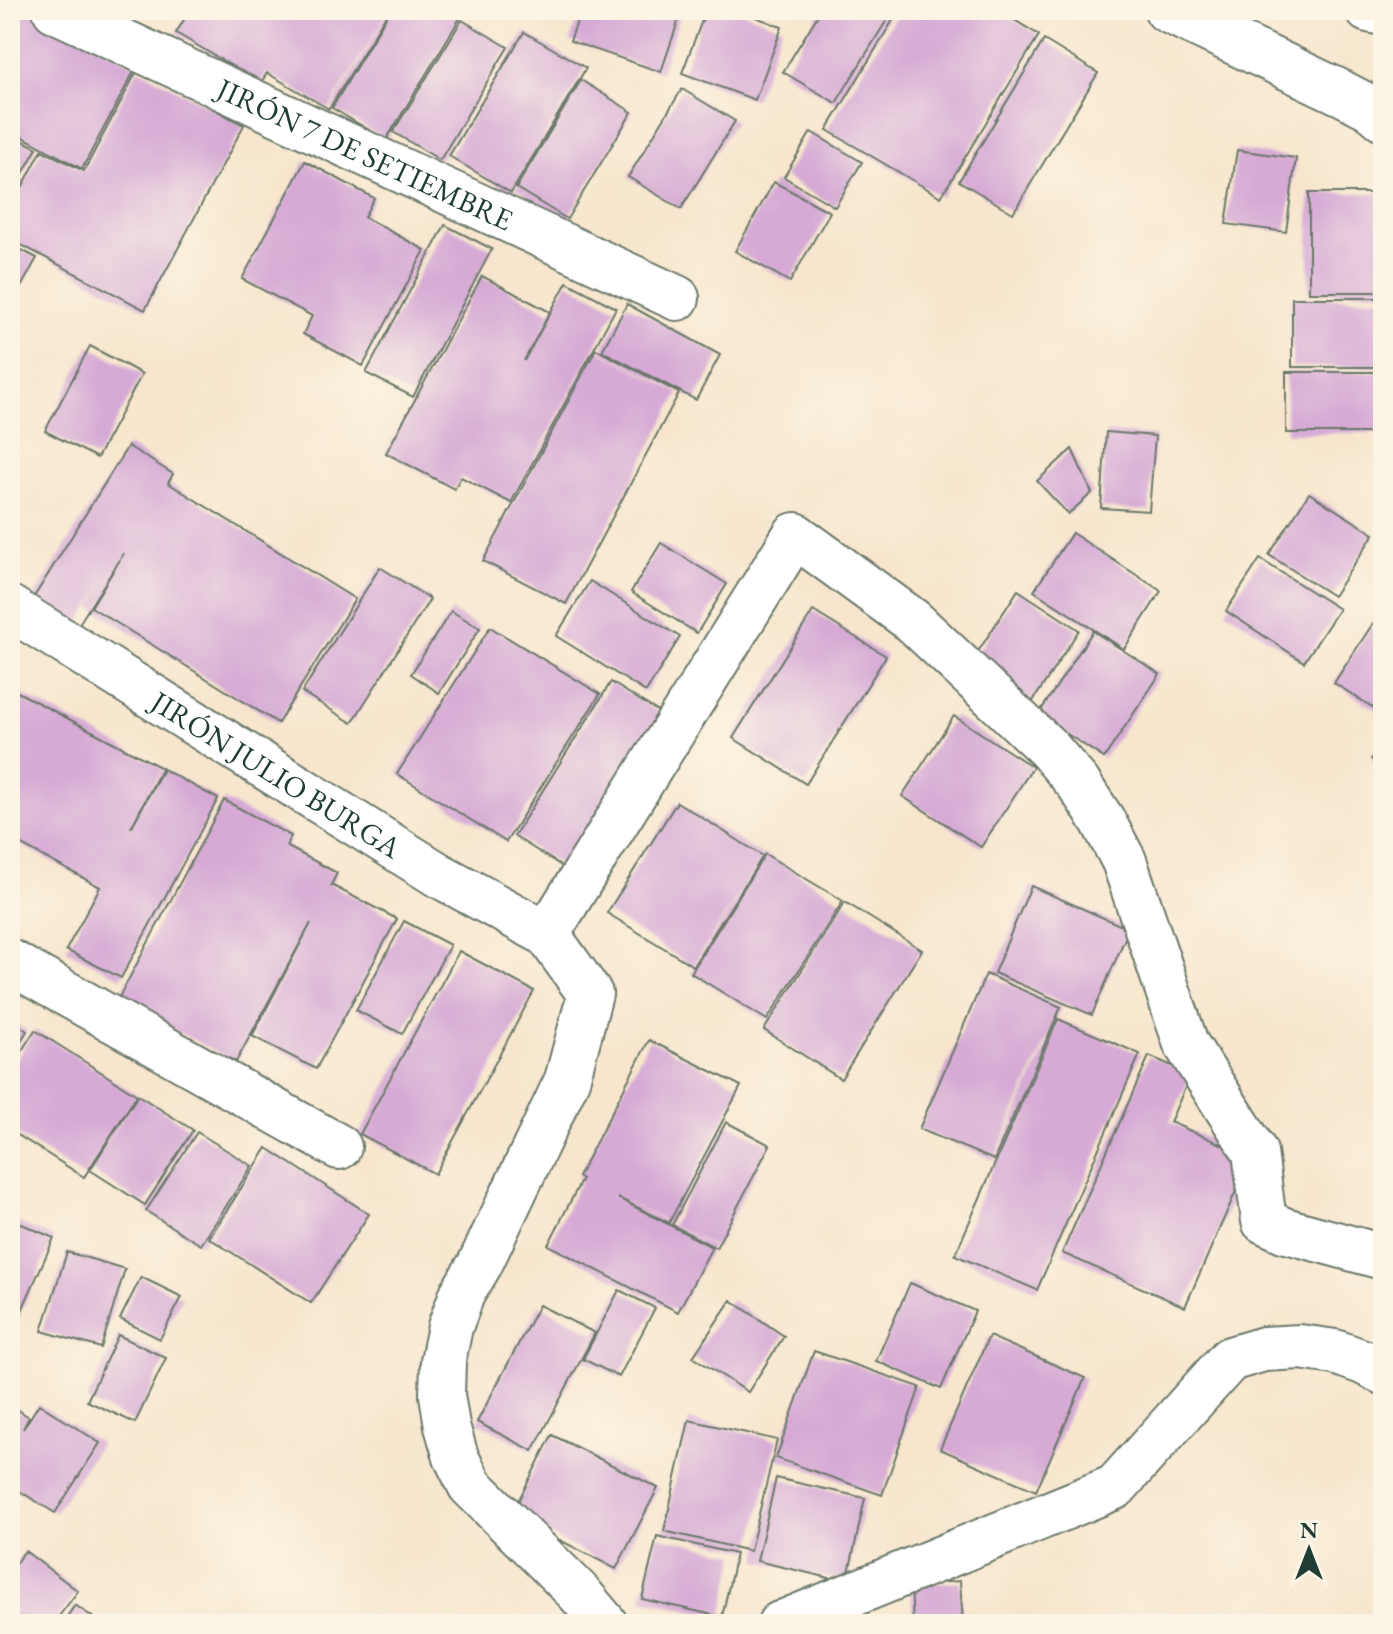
<svg xmlns="http://www.w3.org/2000/svg" width="1393" height="1634" viewBox="0 0 1393 1634" font-family="'EB Garamond',serif">
	<rect width="100%" height="100%" fill="#fcf5e5"/>
	<filter id="ink" filterUnits="userSpaceOnUse"><feTurbulence type="fractalNoise" baseFrequency=".0125" numOctaves="2"/><feDisplacementMap in="SourceGraphic" scale="16" xChannelSelector="R" yChannelSelector="G"/><feConvolveMatrix kernelMatrix="1 2 1 2 8 2 1 2 1" color-interpolation-filters="sRGB"/></filter>
	<filter id="wash" filterUnits="userSpaceOnUse"><feTurbulence type="fractalNoise" baseFrequency=".006" numOctaves="4" result="noise"/><feDisplacementMap in="SourceGraphic" scale="32" xChannelSelector="R" yChannelSelector="G"/><feGaussianBlur stdDeviation="1.8" result="paint"/><feColorMatrix in="noise" values="0 0 0 0 0 0 0 0 0 0 0 0 0 0 0 0 0 1.4 0 .05"/><feComposite in="paint" operator="in"/></filter>
	<g filter="url(#wash)">
		<rect width="100%" height="100%" fill="#f7e6cd"/>
		<g id="blocks">
			<g fill="#d6aad5">
				<path d="M10 10H31L137 66 82 169 10 130Z"/>
				<path d="M190 10H389L329 109 267 73 261 83 176 33Z"/>
				<path d="M390 10H465L386 140 332 108Z"/>
				<path d="M581 10H682L661 72 570 41Z"/>
				<path d="M706 10H737L782 27 755 100 682 73Z"/>
				<path d="M821 10H893L836 103 783 72Z"/>
				<path d="M899 10H998L1039 35 941 197 827 130Z"/>
				<path d="M462 20 508 47 440 160 393 132Z"/>
				<path d="M524 32 586 68 511 193 449 156Z"/>
				<path d="M1044 40 1098 73 1013 213 959 181Z"/>
				<path d="M138 69 244 125 145 310 10 239V210L42 150 84 171Z"/>
				<path d="M581 80 632 112 567 219 516 188Z"/>
				<path d="M682 89 735 121 681 209 628 177Z"/>
				<path d="M811 132 862 162 835 207 784 177Z"/>
				<path d="M10 134 37 148 10 197Z"/>
				<path d="M1237 150 1296 158 1286 232 1226 224Z"/>
				<path d="M305 161 374 198 364 217 425 250 363 366 303 334 312 316 242 279Z"/>
				<path d="M774 182 830 212 790 282 735 251Z"/>
				<rect x="1309" y="193" width="74" height="99"/>
				<path d="M445 225 492 249 413 397 366 373Z"/>
				<path d="M10 244 37 258 10 307Z"/>
				<path d="M482 276 550 312 524 361 567 282 616 308 511 503 461 477 454 489 386 453Z"/>
				<rect x="1292" y="298" width="91" height="69"/>
				<path d="M627 304 720 355 696 400 602 351Z"/>
				<path d="M90 346 142 374 97 458 45 431Z"/>
				<path d="M596 349 679 393 566 604 483 561Z"/>
				<rect x="1286" y="372" width="97" height="61"/>
				<path d="M1106 432 1155 436 1149 511 1101 508Z"/>
				<path d="M128 446 173 474 168 483 355 599 278 723 91 607 124 553 79 624 34 597Z"/>
				<path d="M1072 449 1092 493 1068 514 1037 481Z"/>
				<path d="M1309 493 1374 534 1333 596 1269 555Z"/>
				<path d="M1072 533 1161 591 1124 649 1034 591Z"/>
				<path d="M661 543 727 584 697 633 631 592Z"/>
				<path d="M1260 559 1339 609 1304 662 1226 611Z"/>
				<path d="M380 567 430 599 352 723 302 692Z"/>
				<path d="M590 581 680 637 646 692 556 636Z"/>
				<path d="M1018 590 1079 630 1031 704 970 664Z"/>
				<path d="M1383 608V714L1334 683Z"/>
				<path d="M451 611 480 628 439 693 411 674Z"/>
				<path d="M813 611 886 656 806 784 733 738Z"/>
				<path d="M490 627 600 694 506 842 397 774Z"/>
				<path d="M1093 631 1160 674 1104 758 1038 715Z"/>
				<path d="M611 682 673 721 576 875 514 836Z"/>
				<path d="M10 688 162 768 131 828 163 769 218 799 121 978 66 950 100 887 10 839Z"/>
				<path d="M954 716 1033 767 981 847 902 796Z"/>
				<path d="M1383 740V767L1371 759Z"/>
				<path d="M224 800 291 836 286 846 337 873 331 885 397 919 316 1069 252 1036 311 923 236 1062 117 1001Z"/>
				<path d="M677 802 763 856 693 966 607 913Z"/>
				<path d="M765 854 843 901 767 1020 691 973Z"/>
				<path d="M1031 886 1129 929 1092 1015 994 973Z"/>
				<path d="M845 902 922 950 841 1079 764 1030Z"/>
				<path d="M404 921 450 945 402 1034 356 1010Z"/>
				<path d="M459 951 534 991 435 1174 360 1134Z"/>
				<path d="M986 974 1061 1007 994 1160 919 1129Z"/>
				<path d="M1058 1019 1140 1054 1037 1290 955 1255Z"/>
				<path d="M10 1020 27 1031 10 1058Z"/>
				<path d="M35 1030 137 1095 84 1177 10 1130V1069Z"/>
				<path d="M649 1040 741 1086 669 1223 618 1198 712 1247 678 1312 548 1245 582 1179 578 1177Z"/>
				<path d="M1149 1056 1191 1074 1170 1122 1251 1157 1185 1307 1062 1253Z"/>
				<path d="M138 1095 193 1130 145 1205 90 1170Z"/>
				<path d="M726 1122 770 1145 716 1248 672 1225Z"/>
				<path d="M197 1132 252 1166 201 1245 146 1211Z"/>
				<path d="M267 1148 369 1214 311 1303 209 1238Z"/>
				<path d="M10 1219 54 1238 18 1319 10 1316Z"/>
				<path d="M67 1252 125 1269 101 1348 42 1331Z"/>
				<path d="M141 1277 182 1297 160 1339 120 1319Z"/>
				<path d="M910 1283 975 1311 941 1389 876 1361Z"/>
				<path d="M619 1290 655 1308 619 1377 583 1359Z"/>
				<path d="M731 1300 784 1336 748 1392 693 1357Z"/>
				<path d="M539 1305 595 1333 533 1451 477 1422Z"/>
				<path d="M118 1335 166 1358 135 1423 87 1401Z"/>
				<path d="M989 1336 1085 1378 1036 1491 940 1449Z"/>
				<path d="M814 1351 920 1387 882 1495 776 1458Z"/>
				<path d="M39 1404 100 1443 55 1513 10 1485V1405L29 1417 23 1429Z"/>
				<path d="M689 1420 777 1440 750 1551 664 1531Z"/>
				<path d="M552 1435 658 1488 616 1569 511 1515Z"/>
				<path d="M776 1478 865 1498 847 1582 757 1561Z"/>
				<path d="M657 1536 736 1554 722 1617 642 1599Z"/>
				<path d="M25 1551 78 1591 53 1624H10V1570Z"/>
				<path d="M960 1581 963 1624H913L911 1585Z"/>
				<path d="M75 1605 103 1624H62Z"/>
			</g>
		</g>
	</g>
	<g filter="url(#ink)">
		<use href="#blocks" fill-opacity="0" stroke="#6b786a" stroke-width="2"/>
		<g fill="none" stroke-linecap="round" stroke-linejoin="round">
			<defs>
				<g id="street">
					<path id="s1" d="M55 10 677 298"/>
					<path d="M1167 10 1342 93 1371 108 1383 118"/>
					<path d="M1368 10 1383 13"/>
					<path id="s2" d="M10 608 437 874 547 934 590 994 567 1080 480 1264 462 1294 450 1327 443 1361 442 1395 447 1426 456 1457 470 1485 579 1593 605 1624"/>
					<path d="M547 934 795 535 913 621 1048 748 1078 783 1103 821 1124 861 1186 1044 1255 1152 1264 1221 1284 1230 1383 1257"/>
					<path d="M10 962 339 1147"/>
					<path d="M780 1624 1115 1487 1230 1359 1264 1349 1300 1347 1335 1352 1363 1362 1383 1372"/>
				</g>
			</defs>
			<use href="#street" stroke="#6b786a" stroke-width="48"/>
			<use href="#street" stroke="#fff" stroke-width="44"/>
		</g>
	</g>
	<g text-anchor="middle" dominant-baseline="central" stroke-width="6" stroke-linejoin="round" paint-order="stroke">
		<g font-size="30" fill="#1f3d34" stroke="#fcf5e5">
			<text stroke="none"><textPath href="#s1" startOffset="342">JIRÓN 7 DE SETIEMBRE</textPath></text>
			<text stroke="none"><textPath href="#s2" startOffset="314">JIRÓN JULIO BURGA</textPath></text>
		</g>
	</g>
	<rect width="1393" height="1634" fill="none" stroke="#fcf5e5" stroke-width="40"/>
	<g transform="translate(1309 1550)" stroke="#fcf5e5" stroke-width="6" paint-order="stroke">
	<path d="M0-6L14 30L0 20L-14 30Z" fill="#1f3d34"/>
	<text y="-12" font-size="22" font-weight="bold" text-anchor="middle" fill="#1f3d34">N</text>
	</g>
</svg>
